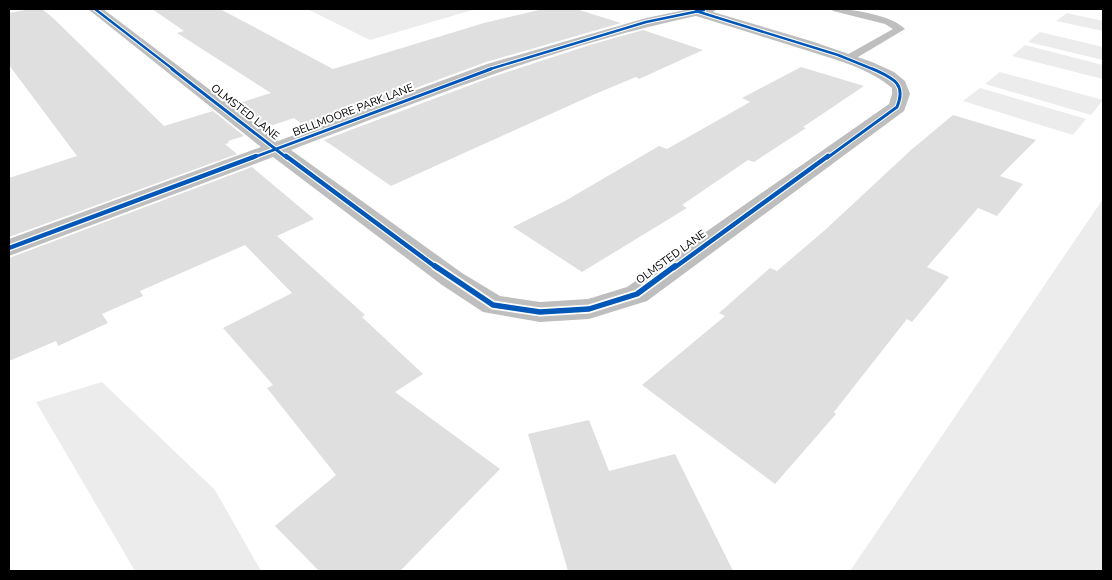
<svg xmlns="http://www.w3.org/2000/svg" width="1112" height="580" viewBox="0 0 1112 580" font-family="'Nunito Sans',sans-serif">
	<rect width="100%" height="100%" fill="#fff"/>
	<g fill="#ececec">
		<path d="M307 9H476L370 40Z"/>
		<path d="M1067 13 1103 21V31L1056 21Z"/>
		<path d="M1040 32 1103 47V60L1028 42Z"/>
		<path d="M1025 45 1103 65V79L1012 56Z"/>
		<path d="M1000 72 1103 100 1091 115 985 84Z"/>
		<path d="M980 88 1086 119 1073 135 963 101Z"/>
		<path d="M1103 199V571H850Z"/>
		<path d="M102 382 215 490 261 571H135L36 402Z"/>
	</g>
	<g fill="#dfdfdf">
		<path d="M30 9H42L53 18 164 126 213 111 244 136 228 141 229 143 225 144 237 154 9 237V178L77 156 9 65V13Z"/>
		<path d="M152 9H220L333 69 484 23 543 9H576L621 23 486 62 308 128 294 118 264 128 233 105 271 93 177 33 184 31Z"/>
		<path d="M643 30 703 50 639 79 636 77 595 94 391 186 324 140 492 77 593 44Z"/>
		<path d="M801 67 864 86 803 127 806 128 754 162 748 160 682 205 687 208 582 272 513 227 565 201 659 146 667 149 750 102 742 98Z"/>
		<path d="M953 115 1036 140 1000 176 1023 184 997 216 978 208 927 267 949 277 912 322 907 319 834 412 836 414 775 484 642 385 725 316 719 313 770 268 777 271 825 230 911 150Z"/>
		<path d="M252 167 314 219 277 236 365 315 362 317 423 374 395 392 500 469 400 571H319L275 526 336 475 267 388 273 385 223 328 292 293 245 245 140 291 143 296 102 314 108 323 58 346 56 341 9 361V258Z"/>
		<path d="M589 420 609 471 675 454 733 571H568L528 434Z"/>
	</g>
	<g fill="none" stroke-linecap="round" stroke-linejoin="round">
		<path fill="#bebebe" fill-rule="evenodd" d="M831 9C850 8 892 15 905 29L853 60H845L844 58 845 56 893 29 885 24 833 11Z"/>
		<path fill="#bebebe" fill-rule="evenodd" d="M88 9H103L278 141 487 64 646 18 690 9H716L713 12 811 41 872 62 894 72 905 81 910 94 904 111 647 301 589 319 540 322 483 312 442 285 273 157 9 256V239L261 147ZM696 16C737 29 778 41 818 54 843 62 871 70 892 88V94L889 104 627 287 588 299 540 302 500 296 462 273 291 150C424 100 557 45 696 16Z"/>
		<defs>
			<g id="cycleway-far3">
				<path d="M95 9 174 70"/>
				<path d="M696 11 838 55 875 70"/>
				<path d="M487 70 646 22 704 10"/>
			</g>
			<g id="cycleway-far2">
				<path d="M172 69 287 158"/>
				<path d="M252 158 491 69"/>
				<path d="M827 158 897 107C907 83 892 78 873 69"/>
			</g>
			<g id="cycleway-far1">
				<path d="M286 156 437 268"/>
				<path d="M9 248 256 156"/>
				<path d="M674 268 828 156"/>
			</g>
			<path id="cycleway" d="M435 266 493 305 540 312 589 309 637 294 675 266"/>
		</defs>
		<use href="#cycleway-far3" stroke="#fff" stroke-width="4.5"/>
		<use href="#cycleway-far2" stroke="#fff" stroke-width="5"/>
		<use href="#cycleway-far1" stroke="#fff" stroke-width="7"/>
		<use href="#cycleway" stroke="#fff" stroke-width="9"/>
		<use href="#cycleway-far3" stroke="#0057b8" stroke-width="2.5"/>
		<use href="#cycleway-far2" stroke="#0057b8" stroke-width="3"/>
		<use href="#cycleway-far1" stroke="#0057b8" stroke-width="4.5"/>
		<use href="#cycleway" stroke="#0057b8" stroke-width="5.5"/>
	</g>
	<g text-anchor="middle" dominant-baseline="central" stroke-width="4" stroke-linejoin="round" paint-order="stroke">
		<g font-size="11" fill="#000" stroke="#fff">
			<text transform="translate(353 110) rotate(-21)">BELLMOORE PARK LANE</text>
			<text transform="translate(245 112) rotate(38)">OLMSTED LANE</text>
			<text transform="translate(671 257) rotate(-36)">OLMSTED LANE</text>
		</g>
	</g>
	<rect width="1112" height="580" fill="none" stroke="#000000" stroke-width="20"/>
</svg>
